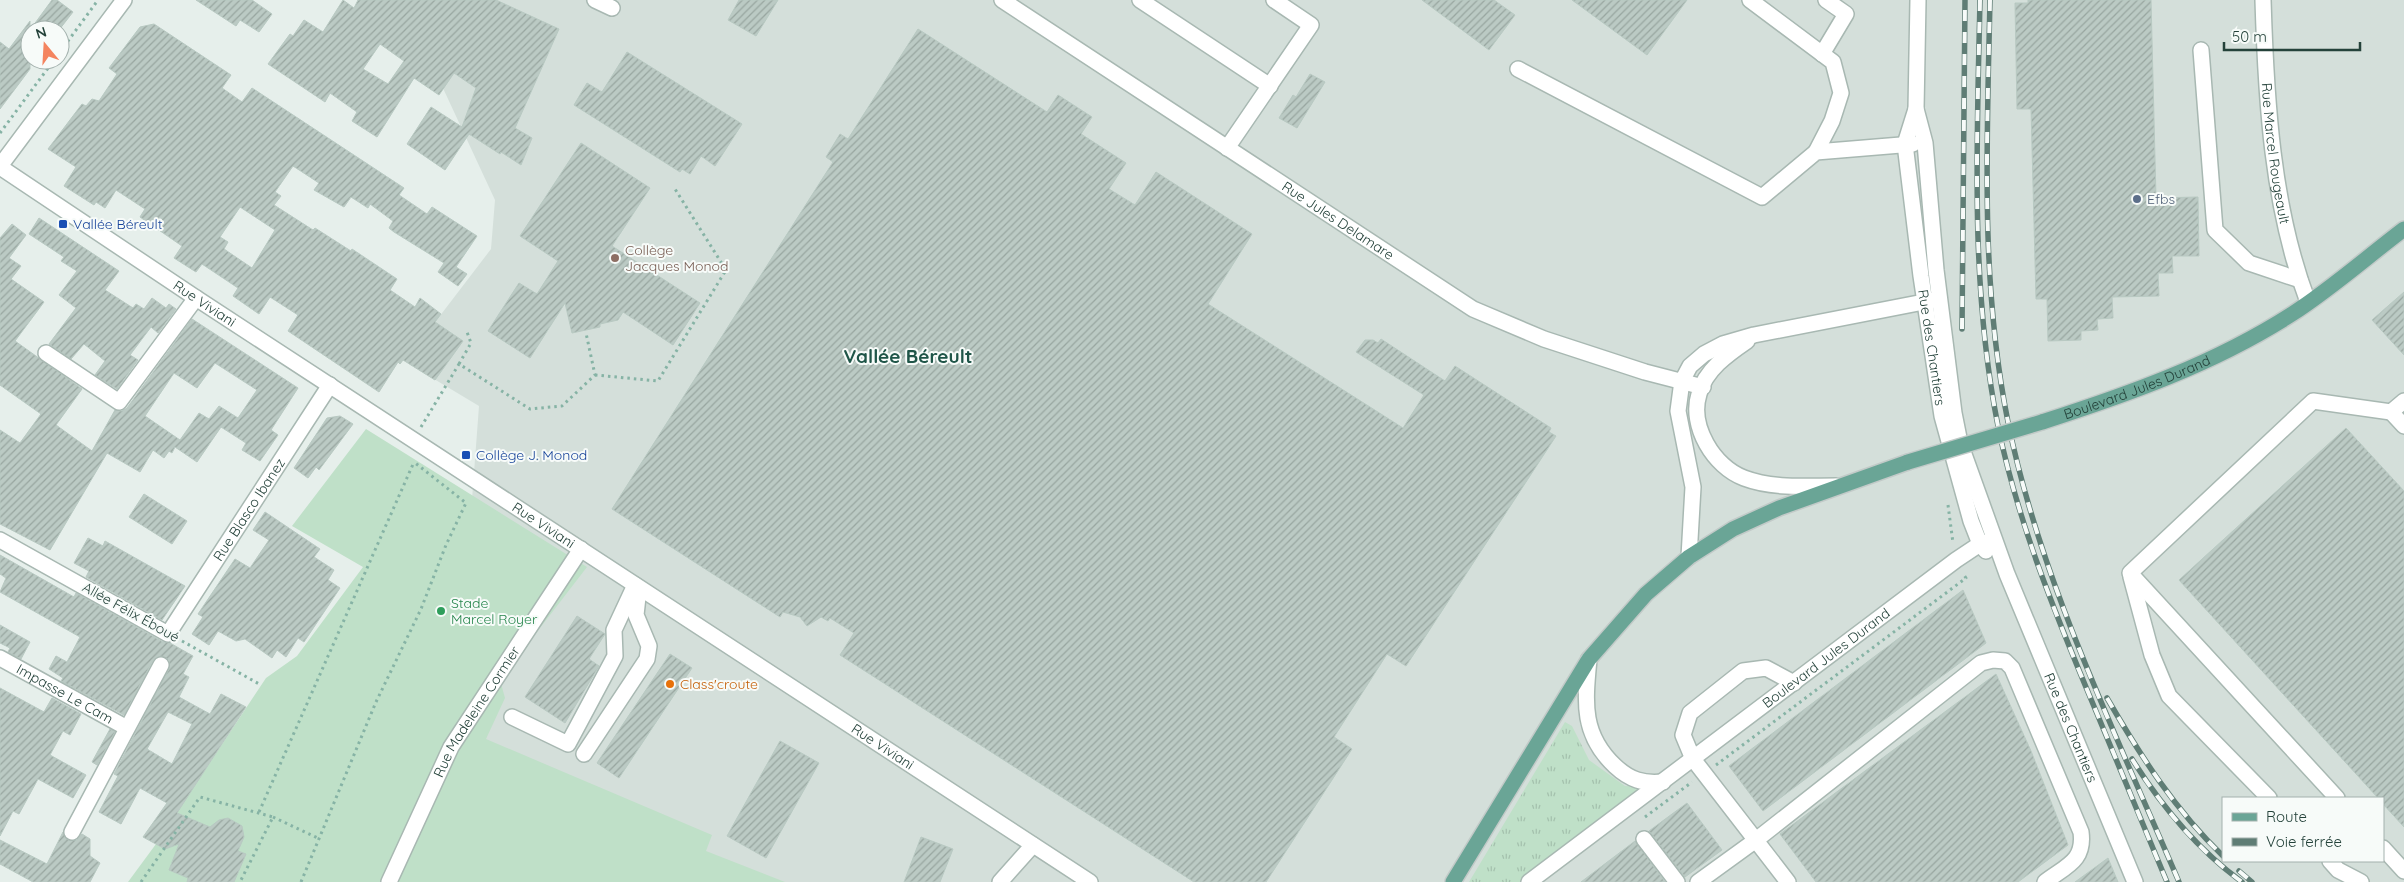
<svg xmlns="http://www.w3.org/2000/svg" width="2404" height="882" viewBox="0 0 2404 882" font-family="Quicksand,sans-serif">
	<defs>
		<pattern id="grass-tufts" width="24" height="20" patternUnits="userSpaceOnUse" patternTransform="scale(1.25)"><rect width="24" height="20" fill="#bfe0c8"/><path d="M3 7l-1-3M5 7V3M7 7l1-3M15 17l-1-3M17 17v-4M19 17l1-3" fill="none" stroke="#a4c1ad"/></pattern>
		<pattern id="building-hatch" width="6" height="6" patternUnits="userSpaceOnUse" patternTransform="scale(1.25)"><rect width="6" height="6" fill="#bbcac4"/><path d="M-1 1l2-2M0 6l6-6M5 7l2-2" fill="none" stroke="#98a6a0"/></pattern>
	</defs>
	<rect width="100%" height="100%" fill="#e6efeb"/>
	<path fill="#d4dfda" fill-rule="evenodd" d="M402 0H2404V882H640L456 714 479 406 409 364 436 321 491 249 495 200ZM2223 798H2383V861H2223Z"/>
	<path fill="url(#grass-tufts)" d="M1565 722 1572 726 1589 760 1625 786 1652 787 1520 882H1469Z"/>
	<path fill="#bfe0c8" d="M366 429 587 567 500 680 505 698 486 739 712 835 706 851 785 882H128L156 844 266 678 297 656 363 567 292 526Z"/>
	<g fill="url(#building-hatch)" stroke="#b8c9c2" fill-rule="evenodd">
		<path d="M52 0H57L73 12 59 30H30V69L0 109V42L9 49 30 21V30Z"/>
		<path d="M196 0H252L272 14 259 32 240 20 236 26Z"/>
		<path d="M343 0 354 8 358 0H496L559 29 515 128 532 138 521 165 501 152 500 154 469 134 445 170 407 144 431 107 462 127 476 88 454 73 439 95 414 78 377 137 352 121 357 112 330 93 325 102 268 64 290 34 293 36 304 20 323 32ZM380 44 404 61 388 84 363 69Z"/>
		<path d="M739 0H778L756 36 728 20Z"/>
		<path d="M1422 0H1494L1515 15 1489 50Z"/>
		<path d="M1572 0H1687L1647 55Z"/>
		<path d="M2028 0H2151L2156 198 2198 197 2199 256H2172L2173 273H2158L2159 296 2112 297 2113 318 2097 319 2098 330 2081 331V340L2048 341 2047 299H2036L2031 109H2017L2015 3H2028Z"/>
		<path d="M154 24 231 75 222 88 242 102 252 88 404 188 399 195 427 214 432 207 477 236 456 267 467 274 458 286 438 272 444 263 394 232 389 228 393 221 370 204 368 208 351 197 344 207 314 190 319 183 293 166 275 192 281 196 274 205 313 230 315 228 351 251 352 249 397 279 390 290 415 307 420 298 441 314 435 322 463 341 435 380 403 360 400 364 398 362 379 392 288 331 298 315 270 297 259 314 233 296 238 288 202 264 196 272 174 258 182 246 140 217 145 209 116 190 105 208 96 202 94 205 64 186 76 167 48 149 82 104 86 106 92 99 99 101 117 74 109 68 140 27ZM240 207 275 230 252 268 224 249 228 242 220 237Z"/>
		<path d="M918 29 1047 112 1058 95 1092 117 1081 134 1126 163 1109 189 1135 205 1156 172 1252 234 1208 304 1403 428 1424 395 1356 352 1365 340H1373L1378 343 1381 339 1445 381 1455 366 1551 428 1549 432 1556 436 1406 666 1387 654 1334 737 1352 749 1266 882H1194L840 655 854 633 830 618 828 621 821 617 807 626 800 617 783 612 780 617 612 509 833 162 826 157 840 134 848 139Z"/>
		<path d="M627 52 742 124 715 166 701 156 690 174 682 169 680 172 574 105 587 83 602 92Z"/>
		<path d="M1310 74 1325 82 1297 128 1279 118 1293 95 1296 97Z"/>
		<path d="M581 143 650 188 612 246 700 303 673 345 623 312 618 320 600 324V327L572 333 565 303 530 358 488 331 519 283 537 294 558 261 520 236Z"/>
		<path d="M39 218 119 271 105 290 133 308 136 304 144 309 152 298 166 308 169 304 176 309 158 333 151 327 130 355 138 360 117 389 95 375 105 361 84 344 71 359 49 344 76 308 59 295 77 271 61 261 64 257 29 234Z"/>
		<path d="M12 224 26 235 9 258 21 266 11 279 44 302 15 341 82 389 56 425 92 451 115 410 122 411 127 408 192 319 298 388 271 430 278 435 260 461 242 450 246 443 221 427 197 462 175 447 172 453 169 451 164 458 153 450 140 472 107 453 50 550 0 524V430L20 443 41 414 0 385V238ZM215 363 257 390 238 418 219 406 209 419 199 413 180 440 145 416 174 373 197 388Z"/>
		<path d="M2404 292V355L2372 320Z"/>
		<path d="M340 416 353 424 319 470 316 467 308 478 294 468 327 418Z"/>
		<path d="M2346 428 2404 491V827L2383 804V798H2378L2179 580Z"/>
		<path d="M144 494 187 521 172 544 129 517Z"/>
		<path d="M265 512 320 549 314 557 334 570 328 580 340 588 304 642 298 638 286 657 277 650 272 658 245 639 236 641 218 631 209 645 192 634 203 617 198 614 235 559 250 568 269 540 253 530Z"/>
		<path d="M88 538 103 546 105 541 185 586 162 620 86 577 89 571 74 563Z"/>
		<path d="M0 555 74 597 76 593 163 642 170 643 193 656 183 674 189 677 179 697 210 714 221 694 246 707 177 813 210 827 219 820 228 818 242 826 244 837 238 851 246 854 234 882H187L188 878 169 870 179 844 165 849 143 837 167 803 140 788 121 824 99 812 118 776 114 774 169 669V660L161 656 153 660 124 715 61 681 63 678 49 669 56 656 67 662 80 637 0 592 6 578 0 574ZM168 712 192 724 172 764 147 749Z"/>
		<path d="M1963 590 1986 643 1763 811 1729 766Z"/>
		<path d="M577 616 605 634 589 659 599 666 565 723 525 697Z"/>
		<path d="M0 625 30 642 21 659 8 652 10 648 0 643Z"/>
		<path d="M670 654 692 668 619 778 597 763Z"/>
		<path d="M1996 674 2031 751 2068 845 2018 882H1816L1780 834Z"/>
		<path d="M0 688 44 712 52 698 81 714 70 735 63 731 50 755 86 775 73 798 38 779 19 814 13 811 0 836Z"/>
		<path d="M110 729 115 732 97 765 92 762Z"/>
		<path d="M780 741 819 763 766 858 727 836Z"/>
		<path d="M1687 803 1722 850 1685 877 1649 831Z"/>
		<path d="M63 832 68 840H77L82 834 90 839V856L100 863 90 882H33L0 864V840L47 864Z"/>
		<path d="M921 837 953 849 940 882H904Z"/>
		<path d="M1635 841 1665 882H1581Z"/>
		<path d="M2108 858 2118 882H2075Z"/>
	</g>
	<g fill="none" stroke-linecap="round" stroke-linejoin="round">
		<defs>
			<g id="minor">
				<path d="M595 0 612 8"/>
				<path id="s1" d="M1002 0 1473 309 1544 339 1645 372 1703 387"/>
				<path d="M1140 0 1270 86"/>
				<path d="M1750 0 1833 62 1841 93 1832 121 1816 152"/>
				<path id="s2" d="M1918 0 1916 109 1925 143 1936 270 1954 413 1960 443 2007 574 2135 882"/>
				<path id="s3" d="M2263 0C2266 100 2272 207 2308 302"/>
				<path d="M2201 50 2215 230 2249 263 2300 280"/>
				<path d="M1822 54 1846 14 1826 0"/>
				<path d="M1518 69 1762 197 1816 152 1913 144"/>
				<path id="s4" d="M1916 109 1905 144 1921 276 1942 416 1971 521 1980 544 1986 551"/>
				<path d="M1227 148 1311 25 1274 0"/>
				<path d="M0 166 124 0"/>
				<path id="s5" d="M0 167 196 298 1090 882"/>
				<path d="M1747 341C1728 354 1705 370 1699 394 1689 426 1714 467 1744 478 1773 489 1806 486 1836 486"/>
				<path d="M46 353 119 402 196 298"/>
				<path d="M2404 401 2391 412 2404 426"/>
				<path id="s6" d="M0 540 168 634 330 385"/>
				<path d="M1689 557 1693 487 1678 411 1682 381 1690 366 1704 354 1723 344 1754 335 1934 300"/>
				<path d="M2131 577 2152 655 2169 696 2269 798"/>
				<path id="s7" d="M0 658 127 728"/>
				<path d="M1589 659C1585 702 1581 734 1615 766 1630 780 1643 784 1663 782"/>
				<path d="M512 717 568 744 615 656 614 630 635 585"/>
				<path d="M584 754 647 659 649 646 636 615 639 588"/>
				<path d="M2337 798 2130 573 2313 401 2391 412"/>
				<path d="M72 832 161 665"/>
				<path d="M1644 839 1677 882"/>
				<path d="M2383 848 2404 871"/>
				<path d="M2330 861 2338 870 2361 882"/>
				<path id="s8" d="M389 882 451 747 581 549"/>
				<path d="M1000 882 1033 845"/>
				<path id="s9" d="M1529 882 1956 560 1980 544 1994 540"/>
				<path d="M1698 882 1756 840 1981 663 1993 660 2005 661 2012 668 2081 832C2085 861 2066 866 2045 882"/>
				<path d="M1788 882 1693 759 1683 735 1690 713 1743 671 1766 668 1794 683"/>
			</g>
			<g id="major">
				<path id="s10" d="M2042 422C2129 394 2214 364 2292 314 2331 289 2367 257 2404 229"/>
				<path d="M1453 882 1589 659 1646 594 1689 557 1733 529 1779 508 1908 462"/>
			</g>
		</defs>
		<use href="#minor" stroke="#a8b8b2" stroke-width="18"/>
		<use href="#major" stroke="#c2cac8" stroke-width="18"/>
		<g stroke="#86b3a5" stroke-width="3" stroke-dasharray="2.5 4" stroke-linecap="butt">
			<path d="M60 52 98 0"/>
			<path d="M0 133 54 60"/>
			<path d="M459 364 471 343 467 332"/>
			<path d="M595 375 658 381 726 270 675 189"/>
			<path d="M421 427 459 364 530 409 562 406 595 375 586 333"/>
			<path d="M1948 505 1953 543"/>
			<path d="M182 641 261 685"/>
			<path d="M1716 765 1966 578 1964 575"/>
			<path d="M259 812 414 462"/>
			<path d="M273 817 320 839"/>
			<path d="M1645 817 1692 782"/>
			<path d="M141 882 200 797 273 817 240 882"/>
			<path d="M301 882 376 702 421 609 446 545 466 503 414 462"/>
		</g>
		<use href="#minor" stroke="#fff" stroke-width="15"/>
		<use href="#major" stroke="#6aa596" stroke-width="15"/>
		<defs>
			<g id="rail">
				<path d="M1980 0C1977 142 1970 286 1998 426 2018 523 2055 613 2093 704 2118 763 2142 823 2167 882"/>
				<path d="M1990 0C1987 141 1980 283 2008 422 2040 580 2116 734 2179 882"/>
				<path d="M1962 329 1965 0"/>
				<path d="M2107 698C2140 755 2175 810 2223 856"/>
				<path d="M2132 759C2162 807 2197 849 2242 882"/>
				<path d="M2239 871 2252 882"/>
			</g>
		</defs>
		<use href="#rail" stroke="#5f7d75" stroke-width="5.5"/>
		<use href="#rail" stroke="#f7fbf9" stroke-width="4" stroke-dasharray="11" stroke-linecap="butt"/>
		<defs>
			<path id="major-bridge" d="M1908 462 2042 422"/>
		</defs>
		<use href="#major-bridge" stroke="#c2cac8" stroke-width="18" stroke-linecap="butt"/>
		<use href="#major-bridge" stroke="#6aa596" stroke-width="15"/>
	</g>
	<circle fill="#5c6f8a" stroke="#f7fbf9" stroke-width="2" cx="2137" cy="199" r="5"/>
	<g fill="#1a4fb4" stroke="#f7fbf9" stroke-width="2">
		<rect x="58" y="219" width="10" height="10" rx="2.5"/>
		<rect x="461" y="450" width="10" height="10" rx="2.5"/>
	</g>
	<circle fill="#8d6e63" stroke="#f7fbf9" stroke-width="2" cx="615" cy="258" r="5"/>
	<circle fill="#2e9e5b" stroke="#f7fbf9" stroke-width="2" cx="441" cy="611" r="5"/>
	<circle fill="#e8710a" stroke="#f7fbf9" stroke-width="2" cx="670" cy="684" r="5"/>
	<g text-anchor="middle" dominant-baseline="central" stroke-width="4" stroke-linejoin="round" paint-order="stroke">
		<g font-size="14" fill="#24423a" stroke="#f7fbf9">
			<text stroke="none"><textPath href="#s3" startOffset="154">Rue Marcel Rougeault</textPath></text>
			<text stroke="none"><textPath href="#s1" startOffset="402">Rue Jules Delamare</textPath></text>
			<text stroke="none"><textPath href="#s5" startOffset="246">Rue Viviani</textPath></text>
			<text stroke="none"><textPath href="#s4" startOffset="242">Rue des Chantiers</textPath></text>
			<text stroke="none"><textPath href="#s10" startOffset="101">Boulevard Jules Durand</textPath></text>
			<text stroke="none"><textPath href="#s6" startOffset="341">Rue Blasco Ibanez</textPath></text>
			<text stroke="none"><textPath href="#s5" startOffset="651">Rue Viviani</textPath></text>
			<text transform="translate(131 612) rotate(29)">Allée Félix Éboué</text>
			<text stroke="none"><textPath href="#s9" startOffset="372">Boulevard Jules Durand</textPath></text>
			<text stroke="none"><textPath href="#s7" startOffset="74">Impasse Le Cam</textPath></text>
			<text stroke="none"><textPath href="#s8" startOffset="192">Rue Madeleine Cormier</textPath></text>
			<text stroke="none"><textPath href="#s2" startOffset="752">Rue des Chantiers</textPath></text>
			<text stroke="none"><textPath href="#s5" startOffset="1056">Rue Viviani</textPath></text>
		</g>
		<g font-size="14" fill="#4e5e75" stroke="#f7fbf9" text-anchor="start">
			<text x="2147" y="199">Efbs</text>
		</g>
		<g font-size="14" fill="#164399" stroke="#f7fbf9" text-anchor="start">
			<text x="73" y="224">Vallée Béreult</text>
			<text x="476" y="455">Collège J. Monod</text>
		</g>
		<g font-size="14" fill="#785e54" stroke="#f7fbf9" text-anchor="start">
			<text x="625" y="250">Collège<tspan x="625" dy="16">Jacques Monod</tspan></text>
		</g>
		<g font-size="14" fill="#27864d" stroke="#f7fbf9" text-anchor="start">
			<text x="451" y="603">Stade<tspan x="451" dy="16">Marcel Royer</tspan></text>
		</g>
		<g font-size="14" fill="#c56008" stroke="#f7fbf9" text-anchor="start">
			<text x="680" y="684">Class'croute</text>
		</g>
		<g font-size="19" font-weight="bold" fill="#1f5548" stroke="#f7fbf9">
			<text x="908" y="356">Vallée Béreult</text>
		</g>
	</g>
	<rect x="2222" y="797" width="162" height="65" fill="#f7fbf9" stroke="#a3b1ad"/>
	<rect x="2232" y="813" width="25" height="8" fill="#6aa596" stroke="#a3b1ad"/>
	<text x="2266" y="822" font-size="15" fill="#24423a">Route</text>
	<rect x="2232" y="838" width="25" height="8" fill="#5f7d75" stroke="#a3b1ad"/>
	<text x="2266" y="847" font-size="15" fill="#24423a">Voie ferrée</text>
	<g transform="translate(45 45) rotate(342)"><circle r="24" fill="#f7fbf9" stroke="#a3b1ad"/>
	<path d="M0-4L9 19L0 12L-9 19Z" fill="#f4845f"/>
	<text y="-8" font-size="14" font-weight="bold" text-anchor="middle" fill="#24423a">N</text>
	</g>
	<path d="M2224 42v8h136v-8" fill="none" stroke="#24423a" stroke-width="2.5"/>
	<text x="2232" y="42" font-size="15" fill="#24423a" stroke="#f7fbf9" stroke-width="4" paint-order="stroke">50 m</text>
</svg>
